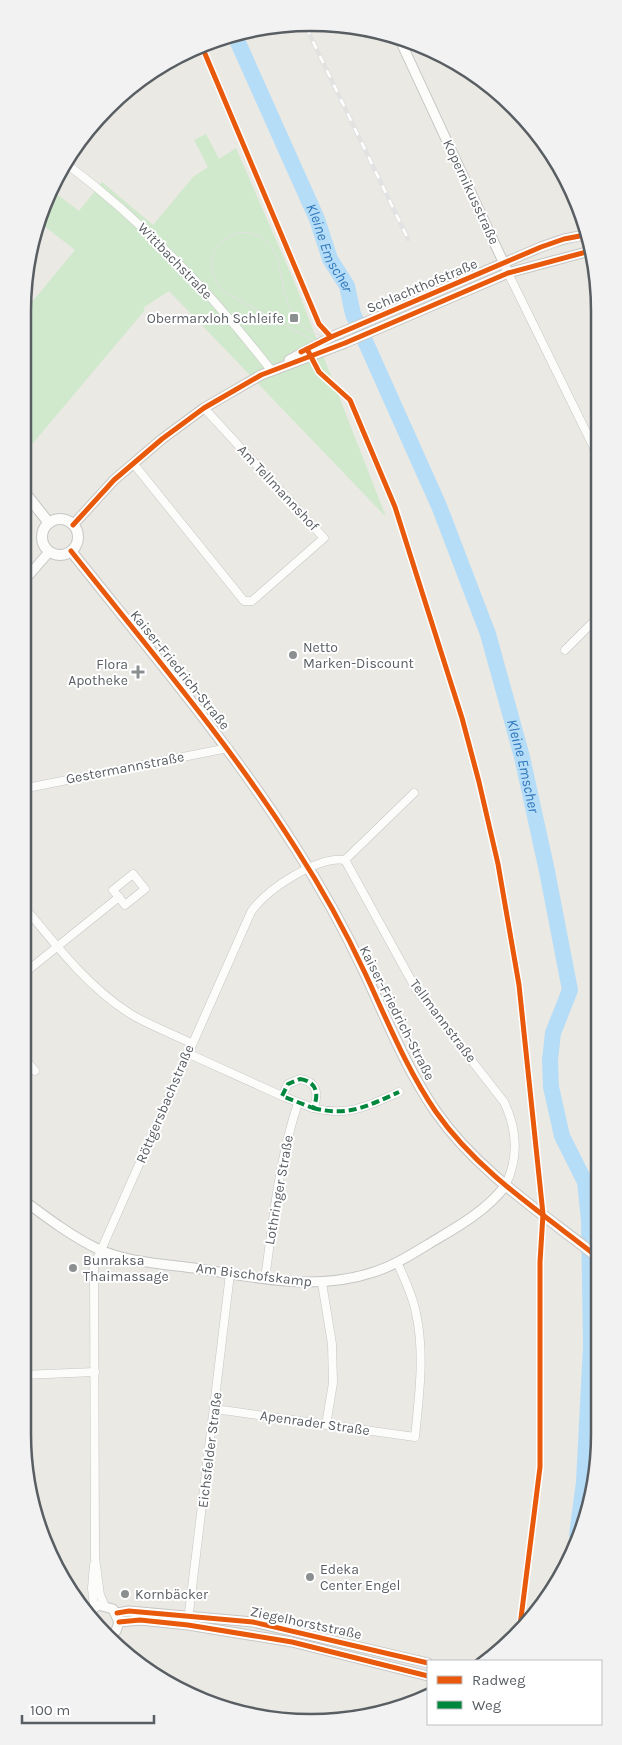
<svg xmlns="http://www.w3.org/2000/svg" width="622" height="1745" viewBox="0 0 622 1745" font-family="Karla,sans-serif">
	<rect width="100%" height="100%" fill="#eae9e4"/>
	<path fill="#d0e9cc" d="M206 134 219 159 236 148 296 286 386 517 169 291 143 308 145 310 23 455V313L75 250 39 222 54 192 79 211 102 182 153 225 193 177 208 167 194 140Z"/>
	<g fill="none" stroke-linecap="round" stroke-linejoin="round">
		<path stroke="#b6ddf7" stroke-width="16" id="s1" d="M236 38 317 219 330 259 347 286 353 314 439 506 488 634 522 757 547 871 570 990 553 1033 550 1060 551 1087 562 1136 585 1182 589 1220 591 1346 584 1482 577 1535"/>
		<defs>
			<g id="minor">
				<path d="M68 165C145 223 212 294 271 370"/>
				<path d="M508 273 597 454"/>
				<path d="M133 463 244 601H252L324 538 204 408"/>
				<path d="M565 650 598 617"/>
				<path d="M22 789 228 748"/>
				<path d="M345 860 416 989 504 1102C517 1129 519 1158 505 1186"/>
				<path d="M133 874 145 889 125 905 113 890Z"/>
				<path d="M22 904C55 944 86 985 129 1013 148 1025 171 1033 191 1043"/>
				<path d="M22 975 119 897"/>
				<path d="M187 1053 282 1096"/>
				<path d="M22 1055 35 1071"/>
				<path d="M300 1079C316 1081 320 1094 313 1108L282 1096 288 1084Z"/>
				<path d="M313 1108C348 1117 368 1106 399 1092"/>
				<path d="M265 1279C273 1220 279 1160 298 1103"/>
				<path d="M322 1283 332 1344 333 1383 326 1425"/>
				<path d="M22 1375 95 1372"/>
				<path d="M215 1409 415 1437C419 1396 425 1354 416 1313 413 1296 404 1278 397 1262"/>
				<path d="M104 1604 100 1595 95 1558 94 1266 251 912C267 889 317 856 345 860L414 793"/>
				<path d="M94 1606 92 1588 94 1565"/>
				<path d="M188 1621 230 1274"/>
			</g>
			<g id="tertiary">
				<path d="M399 38 506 268"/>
				<path d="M289 360 331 337 541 247 564 239 585 235"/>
				<path d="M73 525 114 480 162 439 204 408 261 375 345 343 508 273 590 251"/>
				<path d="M22 583 49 552"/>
				<path d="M22 1199C46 1217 71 1236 98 1249 127 1262 163 1264 194 1268 254 1277 314 1292 374 1272 396 1265 417 1251 437 1239 461 1225 489 1208 505 1186"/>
				<path d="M87 1613 98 1605 113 1609 119 1622 116 1631 110 1636"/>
				<path d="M117 1613 129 1611 253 1622 428 1663"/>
				<path d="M119 1622 140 1620 188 1625 292 1642 428 1676"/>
			</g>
			<g id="secondary">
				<path d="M22 489 49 523"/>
				<circle cx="60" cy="537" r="18"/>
				<path d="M71 551C148 648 229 743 295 847 321 887 345 930 365 973 387 1020 407 1070 436 1112 478 1172 542 1213 599 1258"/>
			</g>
		</defs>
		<use href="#minor" stroke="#c6c6c5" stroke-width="9"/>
		<use href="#tertiary" stroke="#c6c6c5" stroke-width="11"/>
		<use href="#secondary" stroke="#c6c7c6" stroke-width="12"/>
		<use href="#minor" stroke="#fcfcfb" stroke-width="8"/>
		<use href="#tertiary" stroke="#fcfcfb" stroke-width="9"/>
		<use href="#secondary" stroke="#fcfcfb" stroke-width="10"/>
		<path stroke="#e2e2e2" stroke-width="1" d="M587 239 540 252 347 335C332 338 317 337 304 327 275 304 288 255 264 239 227 214 190 266 227 294L315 341 325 344H335L508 271 589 247"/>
		<defs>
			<path id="rail" d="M306 27 408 239"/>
		</defs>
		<use href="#rail" stroke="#e2e2e2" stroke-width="4.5"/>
		<use href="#rail" stroke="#fff" stroke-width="2.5" stroke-dasharray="8" stroke-linecap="butt"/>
		<g stroke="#00873e" stroke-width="4" stroke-dasharray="8 4" stroke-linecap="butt">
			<path d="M300 1079C316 1081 320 1094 313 1108L282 1096 288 1084Z"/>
			<path d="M313 1108C348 1117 368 1106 399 1092"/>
		</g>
		<defs>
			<g id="cycleway">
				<path d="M203 49 319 324 331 337"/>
				<path d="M307 349 319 372 350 400 395 507 462 718 479 782 498 864 519 985 543 1214 540 1262V1467L520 1626"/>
				<path d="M301 352 331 337 541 247 564 239 585 235"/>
				<path d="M73 525 114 480 162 439 204 408 261 375 345 343 508 273 590 251"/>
				<path d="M71 551C148 648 229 743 295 847 321 887 345 930 365 973 387 1020 407 1070 436 1112 478 1172 542 1213 599 1258"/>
				<path d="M117 1613 129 1611 253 1622 428 1663"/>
				<path d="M119 1622 140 1620 188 1625 292 1642 428 1676"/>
			</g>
		</defs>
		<use href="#cycleway" stroke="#fff" stroke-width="8"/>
		<use href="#cycleway" stroke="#e8590c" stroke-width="5"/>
	</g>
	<g fill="#8c8f90" stroke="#fff" stroke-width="2">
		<rect x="289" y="313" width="10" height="10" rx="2.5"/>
		<circle cx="293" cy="655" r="5"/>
		<path d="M135.5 664.5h5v5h5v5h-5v5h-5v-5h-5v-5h5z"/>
		<circle cx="73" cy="1268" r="5"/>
		<circle cx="310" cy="1577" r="5"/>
		<circle cx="125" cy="1594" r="5"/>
	</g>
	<g text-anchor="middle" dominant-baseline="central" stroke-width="4" stroke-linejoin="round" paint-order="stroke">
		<g font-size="14" fill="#595e63" stroke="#fff">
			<text transform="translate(471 192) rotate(65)">Kopernikusstraße</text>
			<text transform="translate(175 261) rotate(46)">Wittbachstraße</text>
			<text transform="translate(422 286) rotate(-23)">Schlachthofstraße</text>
			<text transform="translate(278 488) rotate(47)">Am Tellmannshof</text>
			<text transform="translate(180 670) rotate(51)">Kaiser-Friedrich-Straße</text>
			<text transform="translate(125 768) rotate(-11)">Gestermannstraße</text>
			<text transform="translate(397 1013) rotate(63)">Kaiser-Friedrich-Straße</text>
			<text transform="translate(443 1021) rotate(53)">Tellmannstraße</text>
			<text transform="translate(165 1104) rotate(-67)">Röttgersbachstraße</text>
			<text transform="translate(279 1190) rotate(-80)">Lothringer Straße</text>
			<text transform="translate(254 1275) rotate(7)">Am Bischofskamp</text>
			<text transform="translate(315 1423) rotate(8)">Apenrader Straße</text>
			<text transform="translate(210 1450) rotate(-83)">Eichsfelder Straße</text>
			<text transform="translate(306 1623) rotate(12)">Ziegelhorststraße</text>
		</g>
		<g font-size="14" fill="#595e63" stroke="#fff" text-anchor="start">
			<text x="284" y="318" text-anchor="end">Obermarxloh Schleife</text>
			<text x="303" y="647">Netto<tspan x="303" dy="16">Marken-Discount</tspan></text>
			<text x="128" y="664" text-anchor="end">Flora<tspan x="128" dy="16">Apotheke</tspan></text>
			<text x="83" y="1260">Bunraksa<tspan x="83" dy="16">Thaimassage</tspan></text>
			<text x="320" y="1569">Edeka<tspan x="320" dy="16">Center Engel</tspan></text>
			<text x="135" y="1594">Kornbäcker</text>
		</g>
		<g font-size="15" font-style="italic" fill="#3179bc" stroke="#fff">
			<text stroke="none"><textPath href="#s1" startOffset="230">Kleine Emscher</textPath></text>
			<text stroke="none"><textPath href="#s1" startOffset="785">Kleine Emscher</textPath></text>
		</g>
	</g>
	<path d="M0 0H622V1745H0ZM311 31H311A280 280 0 0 1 591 311V1434A280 280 0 0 1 311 1714H311A280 280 0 0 1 31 1434V311A280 280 0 0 1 311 31Z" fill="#f2f2f3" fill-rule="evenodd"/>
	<path fill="none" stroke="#595e63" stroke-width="2.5" d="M311 31H311A280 280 0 0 1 591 311V1434A280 280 0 0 1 311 1714H311A280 280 0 0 1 31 1434V311A280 280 0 0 1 311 31Z"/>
	<rect x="427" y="1660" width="175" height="65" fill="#ffffff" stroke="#bdbfc1"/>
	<rect x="437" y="1676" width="25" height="8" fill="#e8590c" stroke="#bdbfc1"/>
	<text x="472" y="1685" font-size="15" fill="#595e63">Radweg</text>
	<rect x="437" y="1701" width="25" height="8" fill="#00873e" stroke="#bdbfc1"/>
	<text x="472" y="1710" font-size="15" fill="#595e63">Weg</text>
	<path d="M22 1715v8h132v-8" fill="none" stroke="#595e63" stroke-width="2.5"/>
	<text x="30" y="1715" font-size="15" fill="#595e63" stroke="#ffffff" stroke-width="4" paint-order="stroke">100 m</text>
</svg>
